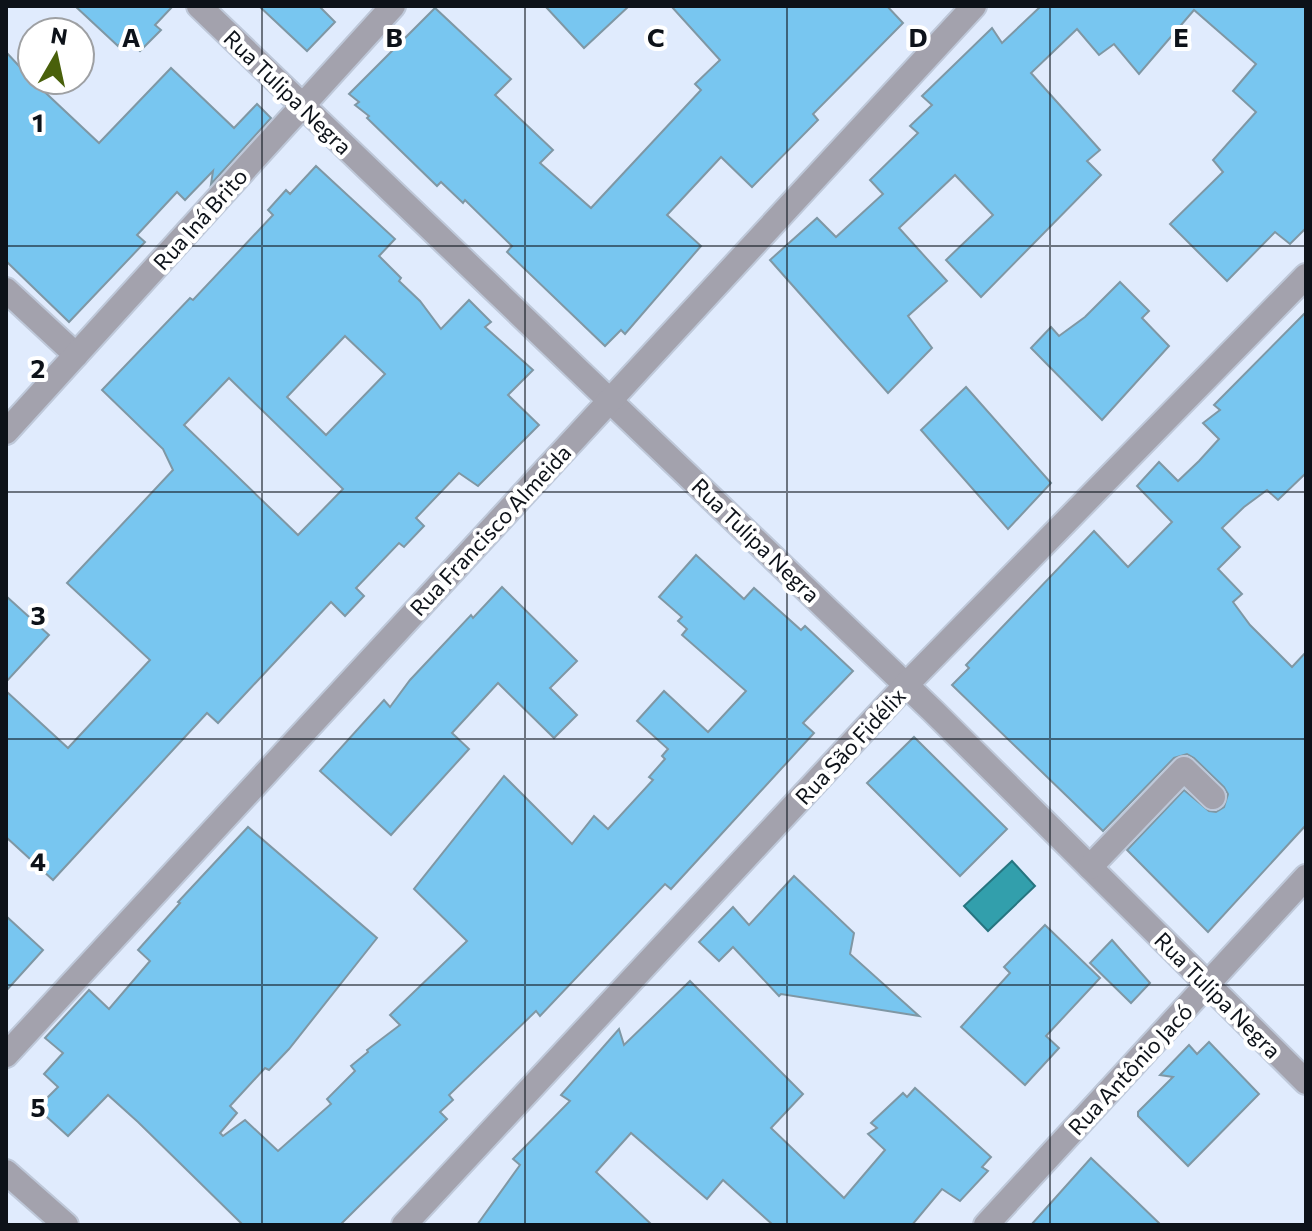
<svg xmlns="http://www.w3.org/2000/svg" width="1312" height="1231" viewBox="0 0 1312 1231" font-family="Commissioner,sans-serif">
	<rect width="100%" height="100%" fill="#e0ebfd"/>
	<path fill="#329fac" stroke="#277580" stroke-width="2" d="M1012 861 1035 886 988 931 964 906Z"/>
	<g fill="#78c6f0" stroke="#7f97a4" stroke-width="2" fill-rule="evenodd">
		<path d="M75 6H173L155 25 161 30 140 51 126 37 118 46Z"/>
		<path d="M259 6H319L335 22 307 51Z"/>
		<path d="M545 6H629L584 48Z"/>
		<path d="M671 6H887L903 23 813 114 818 120 752 187 721 157 667 215 701 246 625 334 621 330 605 346 507 252 512 246 465 200 463 203 441 182 437 186 367 118 369 116 355 105 359 102 349 94 435 8 511 79 495 95 553 150 540 163 591 208 701 90 695 84 720 60Z"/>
		<path d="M1041 6H1306V228L1290 244 1275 232 1227 281 1170 224 1223 172 1213 160 1256 112 1233 91 1256 64 1194 10 1139 74 1114 44 1099 55 1077 29 1031 73 1100 150 1087 161 1101 175 981 297 946 260 993 215 955 175 899 228 947 281 908 316 932 348 888 393 770 260 817 218 836 237 883 194 870 180 918 133 910 126 932 105 922 96 992 28 1002 43Z"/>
		<path d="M6 52 32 80 99 143 171 68 234 128 257 104 271 118 211 184 213 171 185 200 177 192 137 235 145 242 69 322 6 261Z"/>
		<path d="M316 166 395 239 379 256 401 278 399 281 420 301 441 329 469 300 491 322 485 327 533 370 508 395 539 425 478 486 459 473 416 518 424 526 404 547 399 543 356 588 364 596 345 616 331 602 218 723 207 713 53 880 6 837V691L68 748 150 660 67 583 173 470 163 449 102 390 190 298 193 300 273 215 268 210 286 190 290 194ZM345 336 385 374 326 435 287 397ZM229 378 343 489 298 535 184 425Z"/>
		<path d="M1120 282 1149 311 1142 318 1169 346 1102 420 1031 348 1051 327 1059 336 1085 317Z"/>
		<path d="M1306 312V473L1278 500 1267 490 1244 507 1222 528 1240 547 1218 569 1242 594 1233 602 1250 625 1292 667 1306 652V825L1208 932 1127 850 1184 790 1209 811 1216 812 1224 807 1228 794 1224 787 1194 758 1187 754 1174 758 1103 831 952 685 969 668 966 665 1094 531 1128 567 1172 522 1137 486 1159 462 1178 481 1199 461 1219 439 1203 423 1220 410 1214 405Z"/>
		<path d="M966 387 1051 483 1008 529 921 430Z"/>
		<path d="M696 555 744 599 754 588 801 630 805 626 853 671 803 723 814 733 671 889 665 884 540 1016 536 1011 449 1095 453 1100 440 1112 447 1119 340 1225H243L138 1122 108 1095 68 1136 37 1108 58 1087 44 1074 63 1053 45 1038 89 990 109 1009 150 961 138 950 180 903 178 902 248 827 377 938 289 1049 269 1070 265 1068 230 1106 237 1113 220 1133 223 1136 245 1120 278 1151 331 1104 327 1099 355 1071 351 1066 368 1052 367 1050 400 1025 390 1015 467 941 414 889 504 776 572 844 594 816 608 829 653 780 649 777 665 759 662 756 668 749 637 721 664 691 708 732 746 691 682 635 687 629 678 621 682 617 659 597Z"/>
		<path d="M502 587 577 661 550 688 577 715 554 738 498 683 452 733 469 749 391 835 320 771 384 700 390 707 410 680 471 615 473 618Z"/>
		<path d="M6 596 49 635 6 682Z"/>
		<path d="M914 737 1007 829 960 876 867 783Z"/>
		<path d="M794 876 854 933 850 954 919 1016 781 994 779 996 733 947 719 961 699 942 733 907 749 925Z"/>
		<path d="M6 916 43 950 6 991Z"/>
		<path d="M1045 925 1100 978 1046 1036 1059 1048 1025 1085 961 1027 1010 973 1004 967Z"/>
		<path d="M1112 940 1150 983 1131 1003 1090 963Z"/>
		<path d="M690 981 803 1094 771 1128 844 1198 885 1150 868 1134 877 1128 871 1123 903 1093 907 1097 915 1088 991 1157 982 1167 988 1171 960 1201 942 1189 912 1225H773L723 1180 707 1199 631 1133 596 1172 652 1225H477L520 1165 513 1159 570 1101 561 1095 619 1029 624 1045Z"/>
		<path d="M1209 1042 1259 1094 1188 1166 1138 1116V1112L1173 1077 1160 1075 1189 1045 1197 1054Z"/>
		<path d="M1091 1158 1132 1197 1161 1225H1031Z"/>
	</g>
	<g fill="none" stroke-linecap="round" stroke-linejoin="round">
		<defs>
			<g id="minor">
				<path d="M199 6 933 711 1306 1082"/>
				<path d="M6 290 76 355"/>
				<path d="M6 432 393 6"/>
				<path d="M1090 867 1184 769 1213 797"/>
				<path d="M6 1055 974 6"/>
				<path d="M6 1172 66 1225"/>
				<path d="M404 1225 906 685 1306 276"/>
				<path d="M986 1225 1306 877"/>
			</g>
		</defs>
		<use href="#minor" stroke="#bec8d9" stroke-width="28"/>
		<use href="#minor" stroke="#a3a2ad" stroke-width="24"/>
	</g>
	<path fill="none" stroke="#0d1219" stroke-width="2" stroke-opacity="0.55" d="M262 6V1225M525 6V1225M787 6V1225M1050 6V1225M6 246H1306M6 492H1306M6 739H1306M6 985H1306"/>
	<g text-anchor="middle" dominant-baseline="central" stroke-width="8" stroke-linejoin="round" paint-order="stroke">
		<g font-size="22" fill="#0d1219" stroke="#fff">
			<text transform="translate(288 92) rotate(44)">Rua Tulipa Negra</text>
			<text transform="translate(200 219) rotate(-48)">Rua Iná Brito</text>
			<text transform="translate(490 530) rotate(-47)">Rua Francisco Almeida</text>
			<text transform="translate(756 540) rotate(44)">Rua Tulipa Negra</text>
			<text transform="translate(850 746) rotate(-47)">Rua São Fidélix</text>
			<text transform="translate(1218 995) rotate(45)">Rua Tulipa Negra</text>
			<text transform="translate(1130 1069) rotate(-47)">Rua Antônio Jacó</text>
		</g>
	</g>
	<g font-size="26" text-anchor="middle" font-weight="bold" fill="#0d1219" stroke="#fff" stroke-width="8" stroke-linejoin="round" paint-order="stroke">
		<text x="131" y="47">A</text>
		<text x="394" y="47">B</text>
		<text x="656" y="47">C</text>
		<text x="918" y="47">D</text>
		<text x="1181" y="47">E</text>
		<text x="38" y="132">1</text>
		<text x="38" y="378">2</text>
		<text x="38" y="625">3</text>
		<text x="38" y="871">4</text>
		<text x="38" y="1117">5</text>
	</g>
	<rect width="1312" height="1231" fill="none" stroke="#0d1219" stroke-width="16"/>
	<g transform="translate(56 56) rotate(9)"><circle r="38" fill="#ffffff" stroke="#9ea0a3" stroke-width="2"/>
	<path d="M0-6L14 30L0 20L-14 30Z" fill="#49600b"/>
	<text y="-12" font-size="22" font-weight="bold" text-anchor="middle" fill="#0d1219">N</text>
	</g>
</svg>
